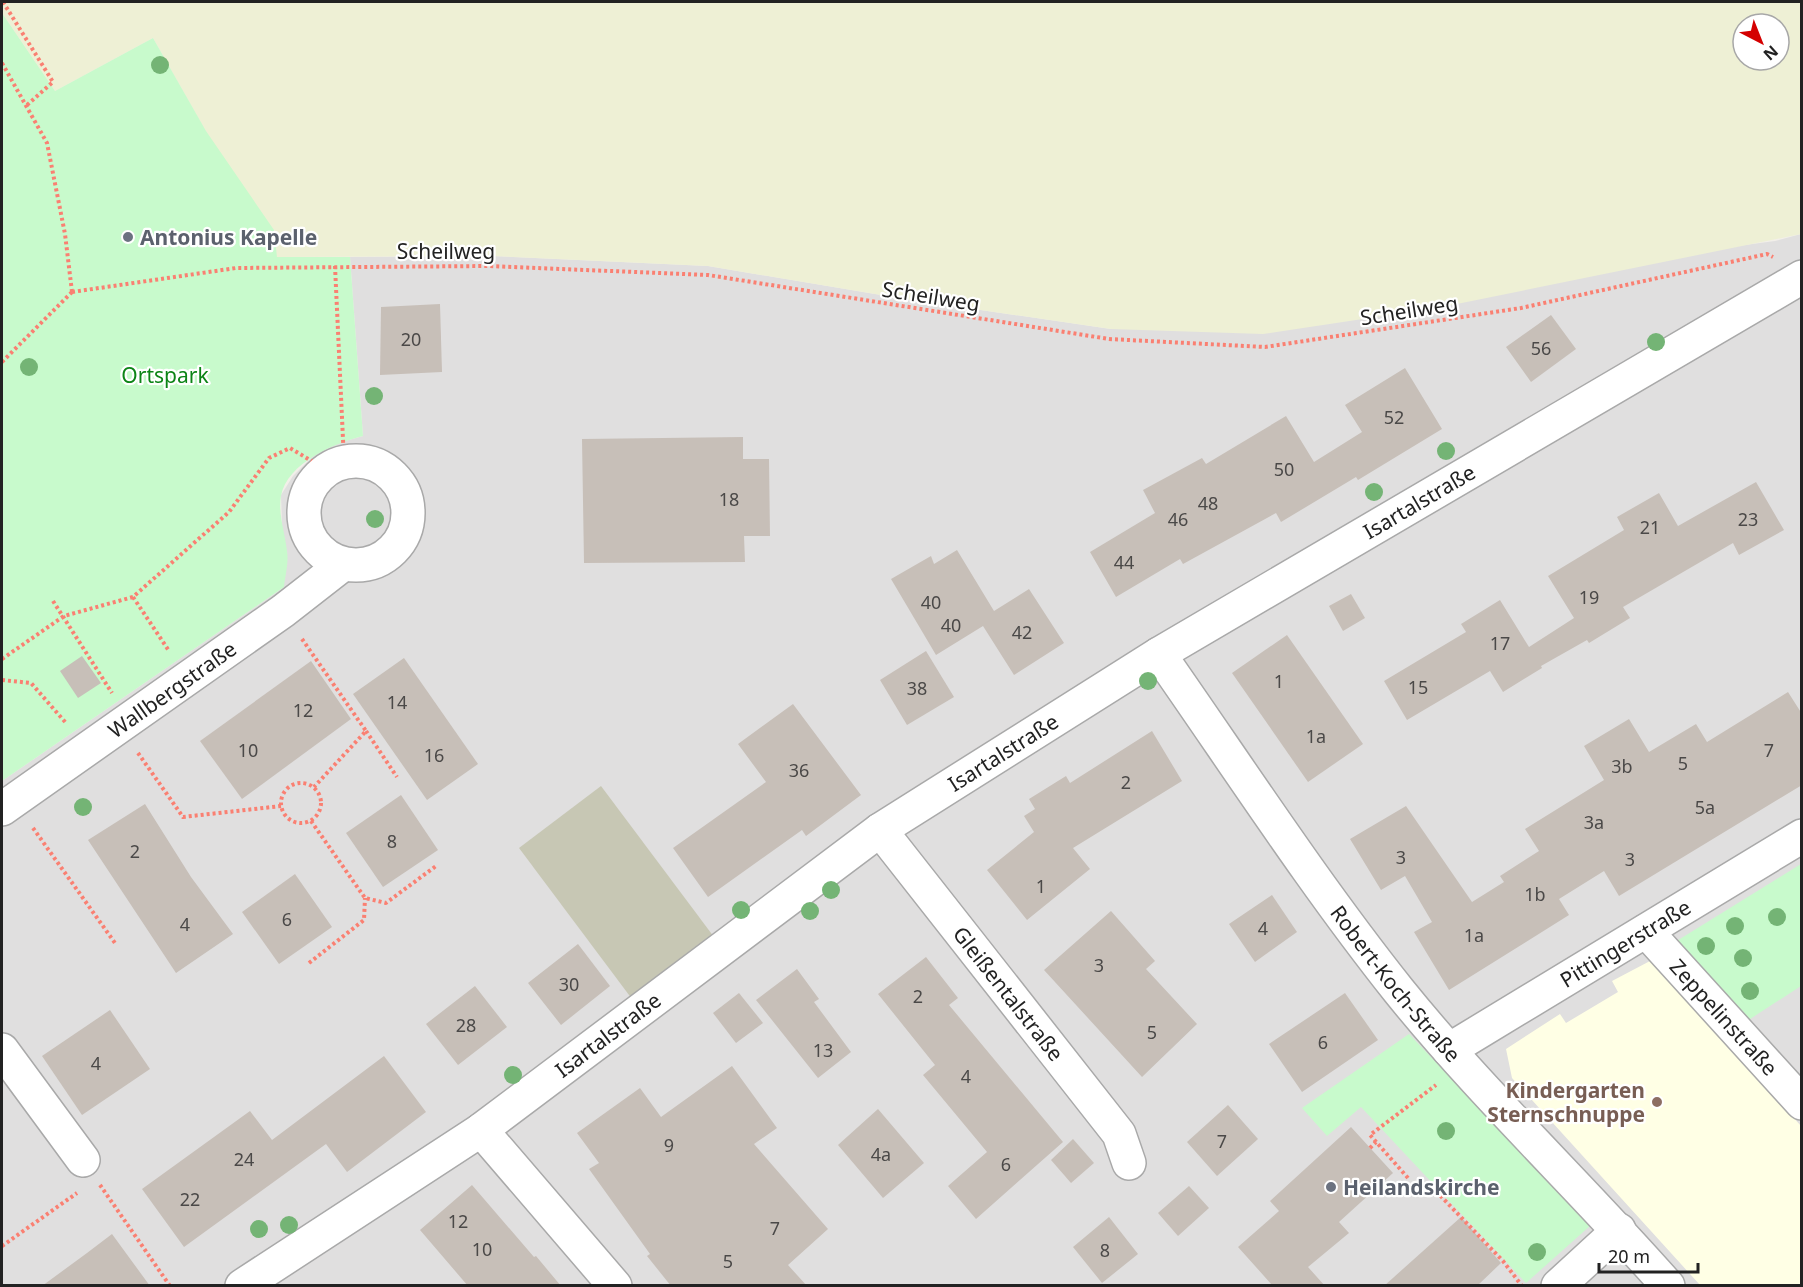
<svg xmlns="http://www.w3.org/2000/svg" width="1803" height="1287" viewBox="0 0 1803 1287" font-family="'Noto Sans',sans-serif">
	<rect width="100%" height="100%" fill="#f2efe9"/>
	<path fill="#e0dfdf" d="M1801 234V1285H2V781L284 587 281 495 293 476 313 456 338 443 363 436 350 257 492 256 708 266 899 298 1111 329 1775 241Z"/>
	<path fill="#ffffe5" d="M1650 961 1801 1126V1285H1700L1512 1078 1506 1049 1560 1014 1566 1023 1618 992 1612 981Z"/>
	<path fill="#c7c7b4" d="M601 786 714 937 632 999 519 848Z"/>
	<path fill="#eef0d5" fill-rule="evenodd" d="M2 2H1801V234L1442 307 1263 334 1111 329 899 298 708 266 492 256 277 257 153 38 55 91 2 13ZM1743 24H1779V60H1743Z"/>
	<g fill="#c8facc">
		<path d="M2 13 55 91 153 38 206 131 274 230 277 257H350L363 436C335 443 287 463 281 496 278 514 285 533 287 551 289 562 285 576 284 587L2 781Z"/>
		<path d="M1801 864V986L1747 1021 1675 942Z"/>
		<path d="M1409 1034 1591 1225 1526 1283 1361 1107 1327 1136 1302 1108Z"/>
	</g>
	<g fill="#c7bfb8">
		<path d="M440 304 442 372 380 375 381 307Z"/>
		<path d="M1551 315 1576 349 1531 382 1506 347Z"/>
		<path d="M1405 368 1442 429 1358 480 1356 477 1281 522 1276 513 1183 564 1180 559 1116 597 1090 552 1155 513 1143 490 1202 458 1206 464 1286 416 1314 462 1362 432 1345 405Z"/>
		<path d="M743 437V459H769L770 536H744L745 562 584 563 582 439Z"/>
		<path d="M1756 482 1784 530 1739 555 1733 543 1623 607 1630 618 1589 643 1587 640 1541 666 1542 668 1503 692 1490 671 1407 720 1384 681 1466 632 1461 624 1500 600 1529 647 1574 618 1548 576 1624 530 1617 517 1659 493 1678 526Z"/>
		<path d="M957 550 994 611 1029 589 1064 643 1014 675 983 626 936 655 891 579 931 556 934 564Z"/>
		<path d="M1351 594 1365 618 1343 631 1329 606Z"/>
		<path d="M1287 635 1363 744 1308 782 1232 673Z"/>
		<path d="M926 651 954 697 907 725 880 680Z"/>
		<path d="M82 656 101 683 78 698 60 671Z"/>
		<path d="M404 658 478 764 427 800 353 694Z"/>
		<path d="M311 661 351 719 242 799 200 741Z"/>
		<path d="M1788 692 1802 714V785L1619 896 1604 871 1559 899 1569 915 1449 990 1414 932 1432 922 1405 876 1381 890 1350 839 1406 806 1472 902 1504 882 1500 876 1539 851 1525 829 1604 780 1584 746 1629 719 1649 752 1696 724 1707 742Z"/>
		<path d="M793 704 861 795 806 836 802 830 708 897 673 848 766 782 738 744Z"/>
		<path d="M1152 731 1182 781 1073 848 1090 869 1027 920 987 870 1034 832 1024 816 1035 809 1029 799 1066 776 1070 783Z"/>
		<path d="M401 795 438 850 383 887 346 833Z"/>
		<path d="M145 804 191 877 233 934 176 973 88 840Z"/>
		<path d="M295 874 332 927 279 964 242 912Z"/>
		<path d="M1272 895 1297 932 1255 962 1229 924Z"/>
		<path d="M1111 911 1155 961 1146 969 1197 1024 1142 1077 1044 970Z"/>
		<path d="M578 944 610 986 561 1025 528 983Z"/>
		<path d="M926 957 958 998 949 1005 1063 1142 976 1219 948 1186 987 1152 923 1075 935 1065 878 994Z"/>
		<path d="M797 969 819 999 814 1002 851 1052 818 1078 756 1000Z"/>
		<path d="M475 986 507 1027 458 1065 426 1024Z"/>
		<path d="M739 993 763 1023 736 1043 713 1013Z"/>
		<path d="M1345 993 1378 1040 1302 1092 1269 1044Z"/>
		<path d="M110 1010 150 1069 82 1115 42 1056Z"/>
		<path d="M384 1056 426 1112 347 1172 326 1144 184 1247 142 1189 250 1111 272 1140Z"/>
		<path d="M732 1066 777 1128 754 1144 828 1229 788 1265 807 1286H671L647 1256 650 1254 589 1169 599 1163 577 1133 640 1088 661 1117Z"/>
		<path d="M1228 1105 1258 1139 1217 1176 1187 1142Z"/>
		<path d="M878 1109 924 1163 883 1198 838 1145Z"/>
		<path d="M1351 1127 1393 1173 1339 1222 1349 1233 1308 1267 1325 1286H1273L1238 1247 1279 1211 1270 1201Z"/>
		<path d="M1073 1139 1094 1163 1071 1183 1051 1160Z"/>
		<path d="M472 1185 534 1257 536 1256 561 1286H468L420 1230Z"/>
		<path d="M1189 1186 1209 1208 1178 1236 1158 1213Z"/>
		<path d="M1109 1217 1138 1254 1102 1283 1073 1247Z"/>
		<path d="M1461 1217 1501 1263 1477 1286H1384Z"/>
		<path d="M112 1234 150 1286H42L87 1253Z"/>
	</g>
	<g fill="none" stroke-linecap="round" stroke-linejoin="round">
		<defs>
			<g id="minor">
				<circle cx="356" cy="513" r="52"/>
				<path id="s1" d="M1159 654C1238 767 1313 883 1399 991 1482 1094 1580 1186 1668 1286"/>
				<path id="s2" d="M2 809 283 611 342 565"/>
				<path id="s3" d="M880 830 1119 1134 1129 1163"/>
				<path id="s4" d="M1646 931 1802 1103"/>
				<path d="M2 1050 83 1160"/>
				<path id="s5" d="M1449 1050 1802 836"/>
				<path d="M481 1130 615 1286"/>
				<path id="s6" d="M242 1286 481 1130 880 830 1159 654 1802 277"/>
				<path d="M1558 1286 1619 1230"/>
			</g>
		</defs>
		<use href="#minor" stroke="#a9a9a9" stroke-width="36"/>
		<g stroke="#fa8072" stroke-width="4" stroke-dasharray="3 3" stroke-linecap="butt">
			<path d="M3 2 53 82 27 105"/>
			<path d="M2 63 47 143 65 234 72 292"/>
			<path d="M335 266 344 461"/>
			<path d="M72 292 236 268 488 266 708 275 1109 339 1265 347 1521 308 1767 254 1773 257"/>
			<path d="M2 362 72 292"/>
			<path d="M133 597 169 651"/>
			<path d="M53 601 112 693"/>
			<path d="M302 639 366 731 314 787"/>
			<path d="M2 659 64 616 133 597 229 512 269 458 290 448 325 469"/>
			<path d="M2 680 31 683 66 723"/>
			<path d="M366 731 397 777"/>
			<path d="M138 753 183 817 281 806"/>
			<circle cx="301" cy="803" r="20"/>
			<path d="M311 821 365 898 386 903 436 866"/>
			<path d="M33 828 115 943"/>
			<path d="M309 963 364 920 365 898"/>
			<path d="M1370 1148 1376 1142"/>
			<path d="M1408 1178 1370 1135 1436 1085"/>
			<path d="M100 1185 170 1286"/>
			<path d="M1432 1187 1503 1261 1522 1286"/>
			<path d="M2 1246 77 1193"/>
		</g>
		<use href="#minor" stroke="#fff" stroke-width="33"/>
	</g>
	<g fill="#74b475">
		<circle cx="160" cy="65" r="9"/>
		<circle cx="1656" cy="342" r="9"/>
		<circle cx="29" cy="367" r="9"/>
		<circle cx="374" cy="396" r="9"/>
		<circle cx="1446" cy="451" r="9"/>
		<circle cx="1374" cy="492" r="9"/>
		<circle cx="375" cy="519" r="9"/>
		<circle cx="1148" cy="681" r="9"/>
		<circle cx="83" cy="807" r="9"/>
		<circle cx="831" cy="890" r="9"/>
		<circle cx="741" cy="910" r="9"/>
		<circle cx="810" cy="911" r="9"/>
		<circle cx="1777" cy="917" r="9"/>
		<circle cx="1735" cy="926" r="9"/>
		<circle cx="1706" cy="946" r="9"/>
		<circle cx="1743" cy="958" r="9"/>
		<circle cx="1750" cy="991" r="9"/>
		<circle cx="513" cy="1075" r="9"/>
		<circle cx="1446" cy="1131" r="9"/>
		<circle cx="289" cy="1225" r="9"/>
		<circle cx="259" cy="1229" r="9"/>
		<circle cx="1537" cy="1252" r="9"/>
	</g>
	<g fill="#6b7280" stroke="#fff" stroke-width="2">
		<circle cx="128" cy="237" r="6"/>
		<circle cx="1331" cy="1187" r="6"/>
	</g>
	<circle fill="#8d6e63" stroke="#fff" stroke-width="2" cx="1657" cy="1102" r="6"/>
	<g text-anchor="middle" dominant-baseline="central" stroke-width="4.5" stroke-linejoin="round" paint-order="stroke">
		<g font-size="18" fill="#4b4948">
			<text x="411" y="339">20</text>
			<text x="1541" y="348">56</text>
			<text x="1394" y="417">52</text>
			<text x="1284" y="469">50</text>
			<text x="729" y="499">18</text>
			<text x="1208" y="503">48</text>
			<text x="1178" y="519">46</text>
			<text x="1748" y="519">23</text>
			<text x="1650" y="527">21</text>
			<text x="1124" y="562">44</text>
			<text x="1589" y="597">19</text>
			<text x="931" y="602">40</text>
			<text x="951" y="625">40</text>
			<text x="1022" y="632">42</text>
			<text x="1500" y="643">17</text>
			<text x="1279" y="681">1</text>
			<text x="1418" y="687">15</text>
			<text x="917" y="688">38</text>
			<text x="397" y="702">14</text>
			<text x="303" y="710">12</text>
			<text x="1316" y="736">1a</text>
			<text x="248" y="750">10</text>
			<text x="1769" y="750">7</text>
			<text x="434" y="755">16</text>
			<text x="1683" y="763">5</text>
			<text x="1622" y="766">3b</text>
			<text x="799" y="770">36</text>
			<text x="1126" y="782">2</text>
			<text x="1705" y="807">5a</text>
			<text x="1594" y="822">3a</text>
			<text x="392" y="841">8</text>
			<text x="135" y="851">2</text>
			<text x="1401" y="857">3</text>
			<text x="1630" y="859">3</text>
			<text x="1041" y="886">1</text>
			<text x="1535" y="894">1b</text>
			<text x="287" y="919">6</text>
			<text x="185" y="924">4</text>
			<text x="1263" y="928">4</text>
			<text x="1474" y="935">1a</text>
			<text x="1099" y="965">3</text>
			<text x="569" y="984">30</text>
			<text x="918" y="996">2</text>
			<text x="466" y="1025">28</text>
			<text x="1152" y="1032">5</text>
			<text x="1323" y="1042">6</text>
			<text x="823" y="1050">13</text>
			<text x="96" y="1063">4</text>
			<text x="966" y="1076">4</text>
			<text x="1222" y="1141">7</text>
			<text x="669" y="1145">9</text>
			<text x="881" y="1154">4a</text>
			<text x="244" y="1159">24</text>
			<text x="1006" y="1164">6</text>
			<text x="190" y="1199">22</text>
			<text x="458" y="1221">12</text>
			<text x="775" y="1228">7</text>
			<text x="482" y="1249">10</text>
			<text x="1105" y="1250">8</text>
			<text x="728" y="1261">5</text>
		</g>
		<g font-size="21" font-weight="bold" fill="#5b616d" stroke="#fff" text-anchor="start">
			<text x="140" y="237">Antonius Kapelle</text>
			<text x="1343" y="1187">Heilandskirche</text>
		</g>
		<g font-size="21" fill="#222" stroke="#fff">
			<text x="446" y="251">Scheilweg</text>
			<text transform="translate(931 296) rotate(9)">Scheilweg</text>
			<text transform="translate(1409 310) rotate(-9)">Scheilweg</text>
			<text stroke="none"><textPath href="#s6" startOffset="1416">Isartalstraße</textPath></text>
			<text stroke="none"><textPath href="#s2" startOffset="208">Wallbergstraße</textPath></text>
			<text stroke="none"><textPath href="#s6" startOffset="930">Isartalstraße</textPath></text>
			<text stroke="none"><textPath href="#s5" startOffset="206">Pittingerstraße</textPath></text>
			<text stroke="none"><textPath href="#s1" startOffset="406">Robert-Koch-Straße</textPath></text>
			<text stroke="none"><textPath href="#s3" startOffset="208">Gleißentalstraße</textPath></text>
			<text stroke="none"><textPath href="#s4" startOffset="116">Zeppelinstraße</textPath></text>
			<text stroke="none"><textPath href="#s6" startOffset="444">Isartalstraße</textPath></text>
		</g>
		<g font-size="21" fill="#0c8416" stroke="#fff">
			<text x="165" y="375">Ortspark</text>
		</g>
		<g font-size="21" font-weight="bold" fill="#785e54" stroke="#fff" text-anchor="end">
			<text x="1645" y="1090">Kindergarten<tspan x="1645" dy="24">Sternschnuppe</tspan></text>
		</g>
	</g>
	<rect width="1803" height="1287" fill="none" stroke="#222222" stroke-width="6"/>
	<g transform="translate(1761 42) rotate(138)"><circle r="28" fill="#ffffff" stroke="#a7a7a7" stroke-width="1.5"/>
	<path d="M0-4.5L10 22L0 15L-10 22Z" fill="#d40000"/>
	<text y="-9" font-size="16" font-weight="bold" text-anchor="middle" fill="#222222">N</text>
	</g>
	<path d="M1599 1263v9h99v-9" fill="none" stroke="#222222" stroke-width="3"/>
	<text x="1608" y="1263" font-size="18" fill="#222222" stroke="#ffffff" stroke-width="4.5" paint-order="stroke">20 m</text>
</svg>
